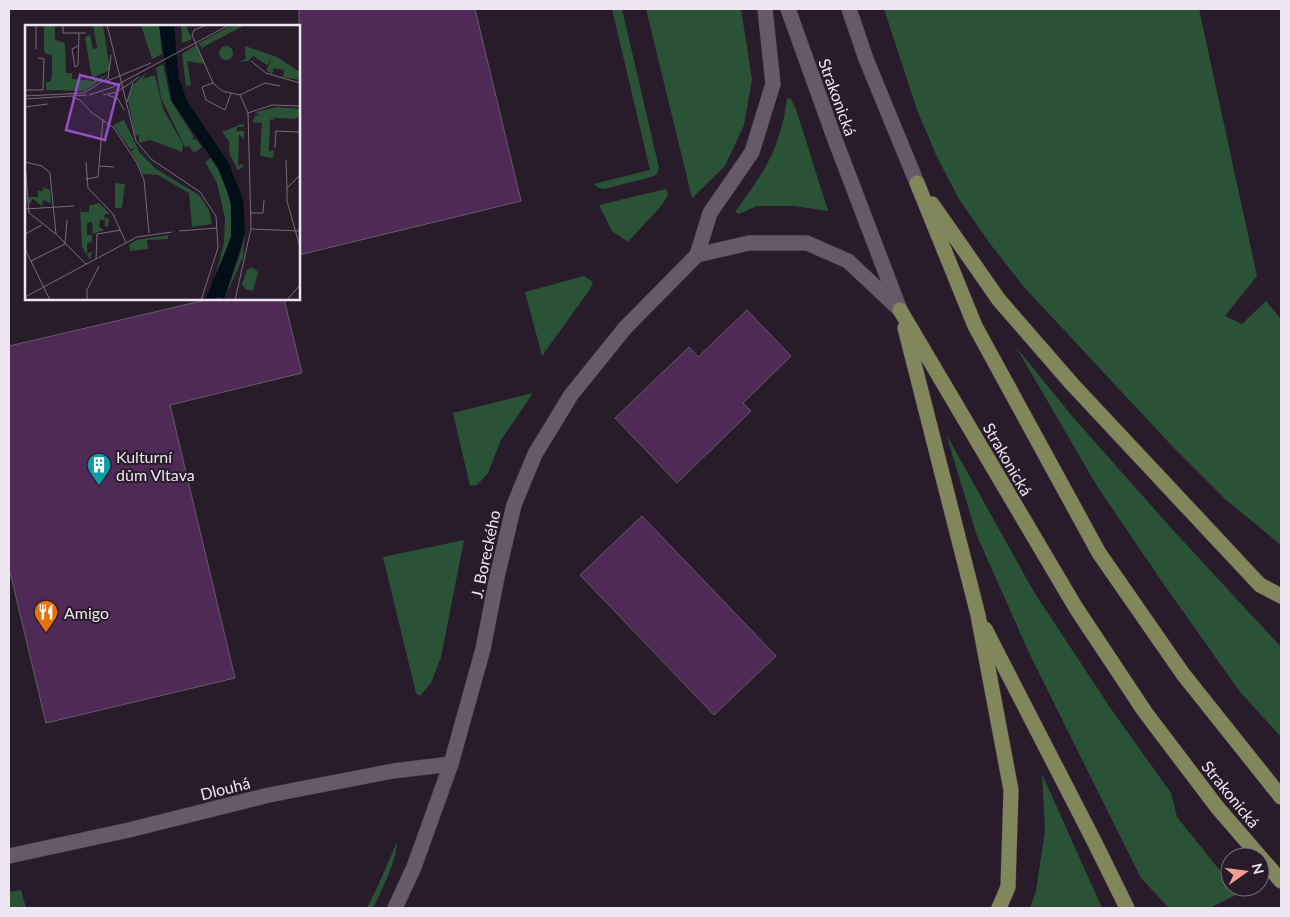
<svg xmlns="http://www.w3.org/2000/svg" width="1290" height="917" viewBox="0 0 1290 917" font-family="Lato,sans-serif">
	<rect width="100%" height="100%" fill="#281c2b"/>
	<g fill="#2a5236">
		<path d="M612 9H622L659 168 657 174 651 177 604 189 598 188 594 184 650 170Z"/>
		<path d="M646 9H741L752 79 744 125 725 166 692 198Z"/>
		<path d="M884 9H1199L1257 276 1225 316 1242 324 1266 301 1281 319V545L1225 499 1172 446 1024 287 991 245 959 199 937 157 917 110Z"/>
		<path d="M787 98 791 99 796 109 828 211 794 206H757L739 214 735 212C744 199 754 186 762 173 776 150 784 125 787 98Z"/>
		<path d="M666 189 668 195 661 206 628 242 612 231 599 205Z"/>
		<path d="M584 276 593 282 590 289 542 356 525 292Z"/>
		<path d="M1016 347 1072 416 1172 529 1281 647V737L1240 692 1165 586 1097 486Z"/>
		<path d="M533 393 501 440 488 473 477 485 470 486 453 413Z"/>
		<path d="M946 434 1034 592 1109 706 1171 793 1177 817 1230 883V887H1233L1238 894 1210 908H1169L1141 878 1031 657 977 536Z"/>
		<path d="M464 540 441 657 431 683 420 696 416 693 383 557Z"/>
		<path d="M1042 774 1102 908H1030L1036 891 1045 830Z"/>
		<path d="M397 842C397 860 381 892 373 908H367L377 888Z"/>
		<path d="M21 890 26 908H9V892Z"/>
	</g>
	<g fill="#4f2a56" stroke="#675969">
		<path d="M299 9H475L521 201 299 255Z"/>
		<path d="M210 299H284L302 373 170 405 235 678 46 723 9 568V346Z"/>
		<path d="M747 310 791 356 743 403 751 411 677 483 615 418 689 347 698 357Z"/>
		<path d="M642 516 776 656 714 715 580 575Z"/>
	</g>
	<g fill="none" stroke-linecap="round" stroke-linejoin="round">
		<defs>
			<g id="minor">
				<path d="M788 9 834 137 900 310"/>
				<path d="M849 9 866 59 917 183"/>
				<path d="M697 255 749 243H807L848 261 897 307"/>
				<path d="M9 856 129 830 269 795 393 771 451 764"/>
				<path d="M395 908 414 867 451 764 483 649 497 577 514 505 535 454 571 395 625 328 697 255 710 213 752 152 773 84 765 9"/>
			</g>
			<g id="major">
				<path d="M917 183 975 326 1099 553 1183 674 1281 797"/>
				<path d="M932 204 999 300 1072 384 1260 585 1281 596"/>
				<path d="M900 310 1076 608 1145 712 1217 807 1281 881"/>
				<path d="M905 328 978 615 1011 790 1008 887 999 908"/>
				<path d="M985 629 1094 841 1127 908"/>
			</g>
		</defs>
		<use href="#minor" stroke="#413843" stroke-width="16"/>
		<use href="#major" stroke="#413843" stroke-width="16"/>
		<use href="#minor" stroke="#675969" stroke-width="15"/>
		<use href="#major" stroke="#82865b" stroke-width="15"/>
	</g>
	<defs>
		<symbol id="building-pin" viewBox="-11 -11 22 30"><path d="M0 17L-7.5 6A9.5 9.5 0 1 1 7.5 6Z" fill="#0f9aa8" stroke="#281c2b"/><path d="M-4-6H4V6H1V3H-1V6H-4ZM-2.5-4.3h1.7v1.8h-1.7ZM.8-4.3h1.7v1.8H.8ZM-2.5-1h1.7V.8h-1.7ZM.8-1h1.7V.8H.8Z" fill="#fff"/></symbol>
		<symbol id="restaurant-pin" viewBox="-11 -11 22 30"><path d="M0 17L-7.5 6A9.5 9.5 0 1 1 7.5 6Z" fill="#e8710a" stroke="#281c2b"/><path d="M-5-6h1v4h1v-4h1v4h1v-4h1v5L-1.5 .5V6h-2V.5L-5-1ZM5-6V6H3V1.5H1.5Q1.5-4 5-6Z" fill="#fff"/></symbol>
	</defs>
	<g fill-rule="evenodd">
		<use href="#building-pin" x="85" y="451" width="28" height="38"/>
		<use href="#restaurant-pin" x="32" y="598" width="28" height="38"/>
	</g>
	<g text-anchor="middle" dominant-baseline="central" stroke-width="4" stroke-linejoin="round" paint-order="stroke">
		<g font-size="16" fill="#ede5ef" stroke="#281c2b">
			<text transform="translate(838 97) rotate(70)">Strakonická</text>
			<text transform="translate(1008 459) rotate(60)">Strakonická</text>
			<text transform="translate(485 554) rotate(-78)">J. Boreckého</text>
			<text transform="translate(225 788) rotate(-14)">Dlouhá</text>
			<text transform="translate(1231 794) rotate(51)">Strakonická</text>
		</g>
		<g font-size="16" fill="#ede5ef" stroke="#281c2b" text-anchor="start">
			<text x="116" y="456">Kulturní<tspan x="116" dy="18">dům Vltava</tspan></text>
			<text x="64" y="612">Amigo</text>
		</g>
	</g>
	<g transform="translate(25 25)">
		<rect width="275" height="275" fill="#281c2b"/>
		<path d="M19 0H30V15L40 18 41 48H47V54L68 56 84 49 60 66 21 65V57H25L27 51V30L21 29 19 25ZM68 0H78L85 45 67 53 60 12 65 10 68 24 72 23ZM116 0H134L137 29 127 34ZM156 0 161 1 167 14 157 18ZM207 0H220L178 22 177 26V20L180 16 175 22 174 18ZM171 20 180 39 162 36 166 60 161 61 157 29ZM220 21 252 32 275 47V55L258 52 259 45 249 43 247 49 241 45 247 34 242 40 228 31 223 36 212 37 221 34ZM194 28a7 7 0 1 1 14 0a7 7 0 1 1-14 0ZM138 39 146 76 169 112 167 115 171 114 177 122 169 128 164 121 160 122 136 73 131 43ZM122 47 117 54 130 50 138 84 158 119 157 127 125 115 114 118V110L110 111 103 75 108 60ZM252 82 275 84V90L271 94 237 92 230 87ZM231 90 251 94 245 95 244 127 249 125 248 133 235 131 237 98 227 97ZM99 95 115 128 131 144 174 170 184 185 187 199 167 202 164 168 133 150 118 149 106 126 111 123 105 124 88 100ZM219 98V102H212V106H219V115L214 109V116L213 141 218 139V142L213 145 205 130 204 116 197 107ZM186 133 200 156 208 189 206 212 189 256 199 218 200 193 192 158 180 137ZM90 158 100 159 97 183H90ZM18 162 25 165 26 178 18 175 17 181 8 174 4 180 3 172H13V166H18ZM74 178 85 189H80L79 193 84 194 83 201 80 202V195H75L74 202 79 205 68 209 67 197 62 198V210H67V220L66 216 62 219V229L67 226 65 235 57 222 55 182 56 187H64V181ZM220 204 218 232 199 275 217 223ZM143 210V214L122 215 123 224 105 226 104 219 112 215ZM236 237 228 266 220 264 217 259 222 245 227 242 233 247Z" fill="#2a5236"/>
		<path d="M134 0H149L154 54 162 76 203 137 218 174 220 208 199 275 195 272 180 275 206 213V177L193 143 147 76Z" fill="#000e17"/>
		<path fill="none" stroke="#776c79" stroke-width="1" d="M38 0V8H61M82 0 111 116 126 134 175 167 191 191 193 223 176 275M182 0 169 5 167 10 188 58 197 66 215 70M53 21 47 24 50 42 53 40 54 8M11 24V0M226 36 241 48 275 58M82 56 126 38M188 58 177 62 181 75 200 85 206 68M0 65H18L19 34 13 33M59 68 83 53 86 30M64 70 88 62 204 0M78 70 92 67 114 52M83 70 93 74 99 85M215 70 240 58 255 61M0 71 59 68M47 72 55 75 66 87 89 103 112 138 119 155 124 208M0 74 62 70M102 77 108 58M0 82 23 79M223 88 247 80 275 81M250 123 251 106 275 107M261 135 262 163M0 137 17 141 25 148 31 209M61 137 63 163 88 189 101 218M0 138 4 188 31 209 61 239M74 141 89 142M275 150 262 163V176L275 222M61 154 73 152 78 94M0 184 49 181M225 188H238L239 175M226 204 275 206M154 206 192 203M0 209 17 200M0 224 25 275M71 234 72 209 96 205M6 236 40 219 42 195M0 272 112 212 147 207M62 275V265L74 241M210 275 226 204 223 88 215 70M262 275 275 260"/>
		<path fill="#9251c9" fill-opacity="0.15" stroke="#9251c9" stroke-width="2.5" d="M55 50 94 60 80 115 41 105Z"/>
		<rect width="275" height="275" fill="none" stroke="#ede5ef" stroke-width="2.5"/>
	</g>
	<rect width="1290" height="917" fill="none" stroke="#ede5ef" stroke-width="20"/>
	<g transform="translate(1245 872) rotate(76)"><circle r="24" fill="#281c2b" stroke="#776c79"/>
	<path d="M0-4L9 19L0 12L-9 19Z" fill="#f59d90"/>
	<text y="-8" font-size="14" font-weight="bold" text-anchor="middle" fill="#ede5ef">N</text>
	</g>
</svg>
